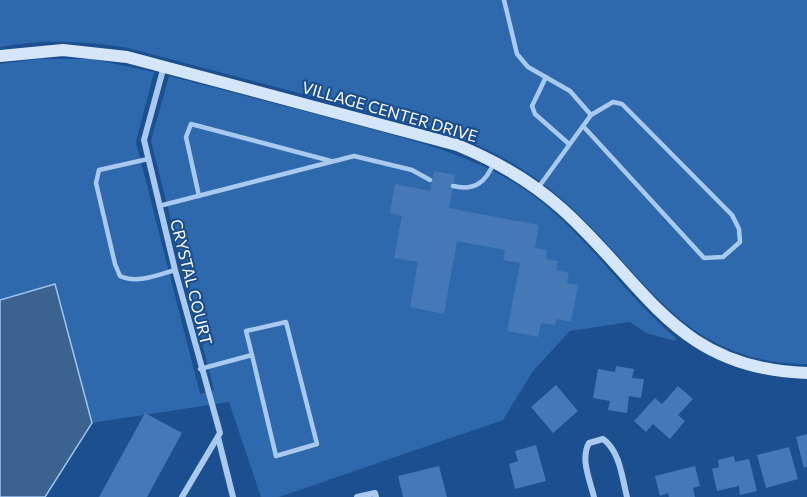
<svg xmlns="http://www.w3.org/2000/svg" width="807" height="497" viewBox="0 0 807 497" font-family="Commissioner,sans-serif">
	<rect width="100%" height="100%" fill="#1b4f8f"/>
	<g fill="#2e69ad">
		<path d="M0 0H807V364C681 363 647 275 566 203 527 167 482 144 432 128L128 48C85 41 43 39 0 47Z"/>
		<path d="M38 59H92L154 72 136 142 200 394 214 390 151 141 169 76C228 91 287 107 345 122 410 140 476 154 531 194 587 234 623 294 676 338L675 341 646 333 630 322 570 331 533 371 503 420 279 497H261L229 402 91 423 55 284 0 300V64Z"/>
	</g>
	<path fill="#3c6290" stroke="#9cc4f0" stroke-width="1.5" d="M55 284 92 423 45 497H0V300Z"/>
	<g fill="#4478b7">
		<path d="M434 171 455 175 449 208 539 225 535 248 547 250 546 259 558 261 556 270 569 273 567 283 578 285 571 322 556 319 555 325 541 323 538 337 507 331 520 263 503 260 505 250 457 241 444 314 410 307 418 262 394 258 402 216 390 213 395 184 430 191Z"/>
		<path d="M616 366 634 369 632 378 644 379 641 398 629 396 627 413 608 410 610 401 593 398 598 369 615 372Z"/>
		<path d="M556 385 578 411 553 433 531 407Z"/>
		<path d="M678 386 693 399 678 415 685 421 670 439 653 424 646 432 634 421 655 398 662 404Z"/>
		<path d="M145 413 182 433 147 497H99Z"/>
		<path d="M807 434V467L804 468 796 437Z"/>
		<path d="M536 445 546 481 515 489 509 464 518 461 515 451Z"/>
		<path d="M789 447 798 479 766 488 757 455Z"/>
		<path d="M734 456 735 462 749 459 757 491 740 495 739 486 717 491 712 469 719 467 718 460Z"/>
		<path d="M439 466 447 497H403L398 476Z"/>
		<path d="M695 466 700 486 693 488 695 497H669L668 493 660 496 655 476Z"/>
	</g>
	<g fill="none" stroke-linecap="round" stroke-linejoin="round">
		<g stroke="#a9c9ee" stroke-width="4.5">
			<path d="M504 0 517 54 528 67 570 91 591 115 538 188"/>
			<path d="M546 77 532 106 535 114 569 144"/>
			<path d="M583 126 704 258 723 257 740 242 739 229 732 215 622 104 613 102 591 115"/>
			<path d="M148 159 99 170 96 183 115 264 120 276C137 284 158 275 175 270"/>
			<path d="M453 186C474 191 486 183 494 162"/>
			<path d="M199 196 186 137 191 124 331 161"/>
			<path d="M159 206 354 156 412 170 430 180"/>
			<path d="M200 369 252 355 246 331 286 322 317 444 276 456 252 355"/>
		</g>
		<g stroke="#a9c9ee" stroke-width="6">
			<path d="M164 66 144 140 175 270 220 433 182 497"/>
			<path d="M218 437 233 497"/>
			<path d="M357 497 375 493 376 497"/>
			<path d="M594 497C590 480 580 459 589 443L603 439C620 451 622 478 627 497"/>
		</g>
		<path stroke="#d6e6fa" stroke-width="12" d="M0 56 63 50 127 57 457 145C496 161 531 181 562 209 646 284 675 369 807 373"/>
	</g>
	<g text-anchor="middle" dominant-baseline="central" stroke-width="4.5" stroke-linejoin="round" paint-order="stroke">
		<g font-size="16" fill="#fff" stroke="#1b4f8f">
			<text transform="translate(390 111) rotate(16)">VILLAGE CENTER DRIVE</text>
			<text transform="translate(192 282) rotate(76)">CRYSTAL COURT</text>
		</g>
	</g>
</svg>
